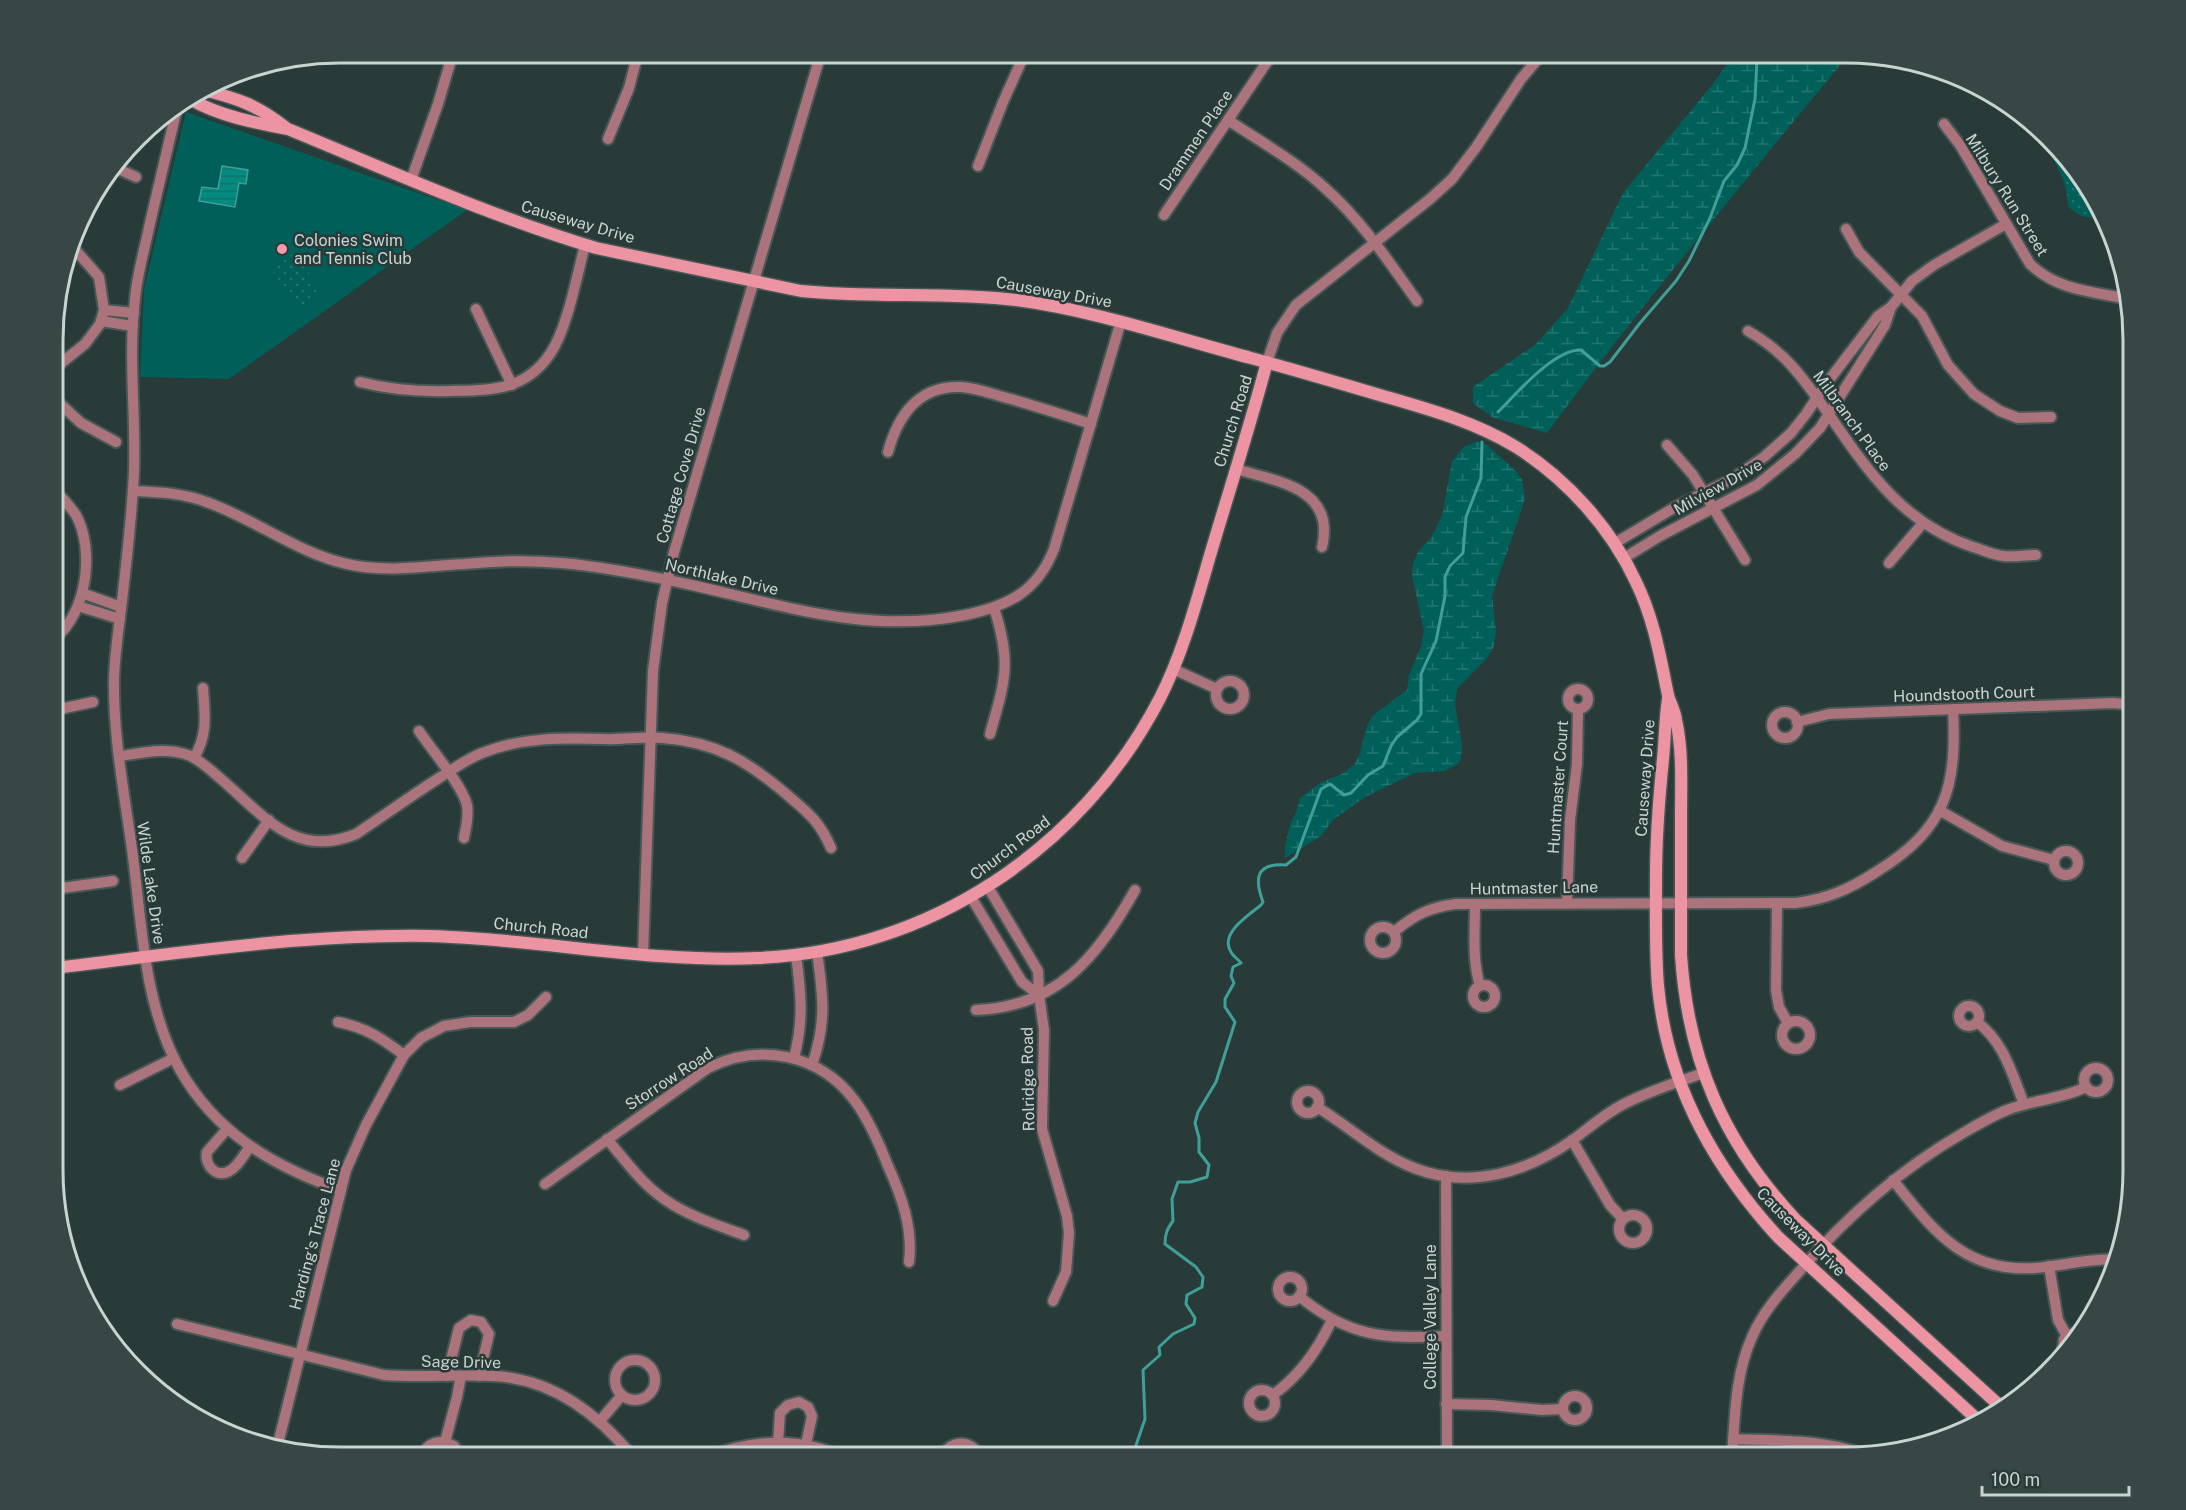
<svg xmlns="http://www.w3.org/2000/svg" width="2186" height="1510" viewBox="0 0 2186 1510" font-family="'Public Sans',sans-serif">
	<defs>
		<pattern id="wetland-marsh" width="20" height="14" patternUnits="userSpaceOnUse" patternTransform="scale(1.5)"><rect width="20" height="14" fill="#005f59"/><path d="M1 5h8M5 5V1M11 12h8M15 12V8" fill="none" stroke="#247570"/></pattern>
		<pattern id="park-dots" width="8" height="8" patternUnits="userSpaceOnUse" patternTransform="scale(1.5)"><rect width="8" height="8" fill="#005f59"/><path d="M2 2h.1M6 6h.1" fill="none" stroke="#247570" stroke-width="1.8" stroke-linecap="round"/></pattern>
		<pattern id="water-rules" width="6" height="5" patternUnits="userSpaceOnUse" patternTransform="scale(1.5)"><rect width="6" height="5" fill="#048a81"/><path d="M0 2.5h6" fill="none" stroke="#18706a"/></pattern>
	</defs>
	<rect width="100%" height="100%" fill="#293b39"/>
	<path fill="#005f59" d="M186 112 467 210 229 379 140 377 144 289Z"/>
	<g fill="url(#wetland-marsh)">
		<path d="M1735 53H1850C1747 178 1643 303 1547 433L1492 417 1473 403V387L1536 344 1568 308 1623 193 1712 85Z"/>
		<path d="M1477 441 1487 445 1515 470 1522 479 1525 499 1492 596 1496 631 1494 646 1488 657 1457 689 1455 705 1462 744 1461 757 1458 764 1445 771 1415 773 1365 797 1333 820 1321 836 1285 858V846L1290 825 1297 810 1300 798 1320 783 1342 774 1354 765 1359 756 1367 726 1372 716 1407 690 1409 675 1421 647 1424 631 1412 576 1413 563 1418 552 1431 538 1442 516 1452 461 1464 447Z"/>
	</g>
	<g fill="url(#park-dots)">
		<path d="M2037 132 2104 212 2105 216C2087 218 2081 219 2068 206 2068 178 2051 156 2037 132Z"/>
		<path d="M294 253 322 291 299 308 271 269Z"/>
	</g>
	<path fill="url(#water-rules)" stroke="#3fa099" stroke-width="1.5" d="M222 166 248 170 246 184 239 183 235 207 199 201 202 187 218 189Z"/>
	<g fill="none" stroke-linecap="round" stroke-linejoin="round">
		<g stroke="#3fa099" stroke-width="3">
			<path d="M1498 412C1516 394 1554 349 1581 350L1600 366H1604L1610 362 1640 323 1676 281 1689 261 1710 218 1724 181 1737 165 1745 148 1755 99 1757 60 1761 53"/>
			<path d="M1132 1457 1145 1419 1143 1370 1160 1355 1159 1347 1173 1334 1194 1324 1195 1318 1186 1304 1187 1295 1202 1287 1203 1277 1196 1267 1165 1244C1165 1234 1167 1229 1173 1221L1172 1199 1178 1182H1190L1207 1177 1209 1165 1199 1152V1138L1195 1123 1198 1112 1216 1082 1235 1022 1225 1007V999L1234 983 1231 976 1233 967 1241 963C1238 959 1233 956 1231 952 1219 933 1249 915 1261 905L1263 902C1254 878 1256 863 1286 865L1296 857 1321 789 1330 784 1344 795 1351 793 1368 775 1383 766 1391 746 1397 737 1417 720 1421 714V674L1436 641 1445 596V577L1450 566 1463 553 1466 517 1481 478 1482 442"/>
		</g>
		<defs>
			<g id="street">
				<path d="M177 108C168 146 159 185 150 223 145 248 137 274 135 299 128 356 136 414 134 471 132 515 127 558 122 601 119 626 115 652 114 678 113 735 124 792 132 849 142 922 143 1002 179 1068 215 1133 273 1166 340 1190"/>
				<path d="M1228 120C1261 142 1297 162 1326 189 1362 221 1389 262 1417 301"/>
				<path d="M1944 124 1960 145 2030 264C2055 288 2085 291 2118 297"/>
				<path d="M608 139 629 88 638 53"/>
				<path d="M978 166 1003 102 1025 53"/>
				<path d="M116 168 136 177"/>
				<path d="M411 180 438 104 453 53"/>
				<path d="M1164 215 1273 53"/>
				<path d="M1846 229 1859 252 1922 316 1948 365 1974 394 2000 411 2018 418 2051 417"/>
				<path d="M476 309 512 385"/>
				<path d="M104 310 134 313"/>
				<path d="M101 321 133 326"/>
				<path d="M1748 331C1787 353 1805 381 1830 416 1869 473 1904 524 1973 547 1983 550 1993 555 2004 556 2014 557 2025 555 2036 555"/>
				<path d="M1267 362 1277 333 1296 305 1430 199 1452 179 1477 146 1521 79 1543 53"/>
				<path d="M55 368 85 344 100 324 104 310 99 277 72 246"/>
				<path d="M360 382C391 390 419 392 451 391 491 390 525 391 550 354 567 330 577 275 585 245"/>
				<path d="M55 399 81 423 116 442"/>
				<path d="M1667 445 1693 475 1745 560"/>
				<path d="M888 452C898 415 919 385 961 387 978 388 995 395 1011 399 1038 407 1064 415 1091 424"/>
				<path d="M1236 469C1268 479 1322 485 1324 528 1324 534 1324 540 1322 547"/>
				<path d="M55 490C62 498 70 506 76 515 95 550 87 613 55 638"/>
				<path d="M133 491C159 492 184 493 209 503 256 520 298 553 347 564 386 573 425 566 464 564 496 561 529 560 561 563 607 567 651 576 696 586 788 607 870 634 965 615 1008 606 1037 592 1054 549L1121 321"/>
				<path d="M1615 543 1677 506 1732 479 1764 457 1791 433 1806 414 1826 384 1878 316 1891 307 1912 281 1934 265 2006 224"/>
				<path d="M1624 558 1660 536 1757 485 1795 454 1820 428 1885 325 1891 307"/>
				<path d="M1889 563 1923 523"/>
				<path d="M82 593 121 607"/>
				<path d="M78 606 120 619"/>
				<path d="M1173 669 1217 689"/>
				<circle cx="1230" cy="695" r="14"/>
				<circle cx="1578" cy="699" r="10"/>
				<path d="M55 710 93 702"/>
				<circle cx="1785" cy="725" r="13"/>
				<path d="M1797 722 1829 714 2113 703 2133 705"/>
				<path d="M419 731C431 749 462 785 467 805 469 816 466 827 464 838"/>
				<path d="M990 734C1005 681 1012 663 994 608"/>
				<path d="M120 756C142 753 166 747 188 755 201 760 211 771 221 779 264 816 295 859 356 834 383 816 411 796 439 778 453 769 467 759 482 753 522 737 562 738 604 739 623 740 644 736 663 738 715 742 746 760 785 793 807 812 819 820 831 848"/>
				<path d="M194 758C208 734 205 716 203 688"/>
				<path d="M1939 810 2002 846 2054 860"/>
				<circle cx="2066" cy="863" r="12"/>
				<path d="M242 858 269 820"/>
				<path d="M988 887 1038 971 1039 995 1044 1030 1042 1129 1067 1216 1069 1233 1066 1272 1053 1301"/>
				<path d="M55 889 113 881"/>
				<path d="M971 897 1022 982 1039 995"/>
				<path d="M1567 903 1570 820 1577 764 1578 709"/>
				<path d="M1777 903 1776 990 1779 1007 1788 1023"/>
				<path d="M1475 904C1475 931 1472 960 1480 986"/>
				<circle cx="1383" cy="940" r="13"/>
				<path d="M1394 932C1414 915 1430 907 1456 904L1796 903C1827 899 1850 889 1876 872 1946 829 1957 788 1953 709"/>
				<path d="M643 955 653 671 662 603 674 552 821 53"/>
				<circle cx="1484" cy="996" r="11"/>
				<circle cx="1969" cy="1016" r="10"/>
				<path d="M976 1010C1058 1007 1098 956 1135 890"/>
				<circle cx="1796" cy="1035" r="14"/>
				<path d="M338 1022C367 1028 381 1038 404 1055"/>
				<path d="M1977 1022C2004 1042 2012 1074 2024 1104"/>
				<path d="M794 1058C804 1020 801 993 796 955"/>
				<path d="M812 1065C827 1022 823 995 817 952"/>
				<circle cx="2096" cy="1080" r="12"/>
				<path d="M120 1085 174 1058"/>
				<circle cx="1308" cy="1102" r="11"/>
				<path d="M1317 1107C1350 1127 1378 1154 1414 1168 1470 1190 1528 1172 1574 1139 1590 1127 1605 1114 1622 1105 1648 1091 1676 1083 1703 1073"/>
				<path d="M227 1129 207 1152C204 1165 217 1180 231 1170 239 1165 244 1154 250 1147"/>
				<path d="M607 1139C625 1160 641 1183 664 1199 688 1216 717 1225 744 1235"/>
				<path d="M1572 1140 1610 1205 1623 1219"/>
				<path d="M1446 1176 1447 1457"/>
				<path d="M1893 1180C1935 1233 1968 1277 2045 1267 2070 1264 2093 1258 2119 1260"/>
				<path d="M545 1184 708 1068C759 1042 820 1054 855 1101 869 1120 879 1143 888 1166 902 1197 913 1228 909 1262"/>
				<circle cx="1633" cy="1229" r="14"/>
				<path d="M2049 1266 2058 1320 2067 1336"/>
				<circle cx="1290" cy="1289" r="12"/>
				<path d="M1299 1296C1348 1337 1384 1339 1445 1336"/>
				<path d="M177 1324 384 1375C421 1378 458 1374 494 1376 553 1379 598 1414 633 1457"/>
				<path d="M2065 1352 2063 1347 2064 1339 2071 1334 2080 1335"/>
				<circle cx="635" cy="1380" r="20"/>
				<path d="M447 1376 459 1328 471 1320 481 1322 489 1334 479 1376"/>
				<circle cx="1262" cy="1403" r="13"/>
				<path d="M1273 1395C1300 1375 1317 1351 1332 1320"/>
				<circle cx="1575" cy="1408" r="12"/>
				<path d="M1446 1404 1491 1405 1542 1410 1563 1409"/>
				<path d="M600 1421 622 1395"/>
				<path d="M1733 1439C1777 1441 1822 1439 1863 1454"/>
				<path d="M445 1442 457 1397 461 1376"/>
				<path d="M778 1442 780 1413 788 1405 799 1402 808 1407 812 1416 806 1444"/>
				<path d="M277 1448 346 1170 366 1125 404 1055 421 1038 444 1026 470 1022H514L528 1015 546 997"/>
				<path d="M422 1457C427 1442 441 1438 454 1446L461 1457"/>
				<path d="M707 1457C751 1440 799 1436 842 1457"/>
				<path d="M942 1457C950 1439 972 1439 980 1457"/>
				<path d="M1732 1457C1735 1416 1735 1375 1752 1337 1762 1313 1780 1293 1797 1274 1845 1218 1899 1170 1963 1133 1977 1125 1992 1116 2007 1110 2033 1100 2062 1099 2086 1087"/>
			</g>
			<g id="secondary">
				<path d="M204 90C239 99 257 105 285 127"/>
				<path d="M190 99C219 116 256 123 288 129 390 171 490 216 596 248L801 291C873 298 945 292 1016 300 1097 311 1172 337 1251 358 1295 370 1339 383 1383 396 1428 409 1475 422 1516 447 1567 479 1611 528 1636 582 1654 619 1660 656 1668 695 1670 703 1675 711 1676 720 1683 751 1681 785 1681 817 1681 863 1681 909 1681 955 1688 1060 1723 1142 1796 1220L2000 1406"/>
				<path d="M1668 699C1665 719 1665 739 1663 759 1659 798 1656 837 1656 877 1656 913 1655 950 1658 986 1667 1083 1713 1166 1778 1237L1980 1422"/>
				<path d="M55 968C179 953 304 934 430 936 540 939 648 963 758 958 929 951 1082 849 1160 698 1185 649 1198 595 1214 542 1232 482 1251 422 1267 362"/>
			</g>
		</defs>
		<use href="#street" stroke="#465755" stroke-width="14"/>
		<use href="#secondary" stroke="#465755" stroke-width="15"/>
		<use href="#street" stroke="#ab737b" stroke-width="10"/>
		<use href="#secondary" stroke="#ec94a2" stroke-width="12"/>
	</g>
	<circle fill="#f39aa8" stroke="#293b39" stroke-width="2" cx="282" cy="249" r="6"/>
	<g text-anchor="middle" dominant-baseline="central" stroke-width="5" stroke-linejoin="round" paint-order="stroke">
		<g font-size="16" fill="#c9d4d2" stroke="#293b39">
			<text transform="translate(1196 140) rotate(-56)">Drammen Place</text>
			<text transform="translate(2007 195) rotate(58)">Milbury Run Street</text>
			<text transform="translate(578 222) rotate(16)">Causeway Drive</text>
			<text transform="translate(1054 292) rotate(10)">Causeway Drive</text>
			<text transform="translate(1233 421) rotate(-73)">Church Road</text>
			<text transform="translate(1852 421) rotate(54)">Milbranch Place</text>
			<text transform="translate(681 475) rotate(-74)">Cottage Cove Drive</text>
			<text transform="translate(1718 487) rotate(-29)">Milview Drive</text>
			<text transform="translate(722 577) rotate(13)">Northlake Drive</text>
			<text transform="translate(1964 694) rotate(-2)">Houndstooth Court</text>
			<text transform="translate(1645 778) rotate(-86)">Causeway Drive</text>
			<text transform="translate(1558 787) rotate(-86)">Huntmaster Court</text>
			<text transform="translate(1010 848) rotate(-37)">Church Road</text>
			<text transform="translate(151 883) rotate(82)">Wilde Lake Drive</text>
			<text transform="translate(1534 888) rotate(-1)">Huntmaster Lane</text>
			<text transform="translate(541 928) rotate(6)">Church Road</text>
			<text transform="translate(669 1079) rotate(-33)">Storrow Road</text>
			<text transform="translate(1028 1079) rotate(-91)">Rolridge Road</text>
			<text transform="translate(1801 1232) rotate(45)">Causeway Drive</text>
			<text transform="translate(315 1234) rotate(-75)">Harding's Trace Lane</text>
			<text transform="translate(1430 1317) rotate(-90)">College Valley Lane</text>
			<text transform="translate(461 1362) rotate(1)">Sage Drive</text>
		</g>
		<g font-size="16" fill="#c9d4d2" stroke="#293b39" text-anchor="start">
			<text x="294" y="240">Colonies Swim<tspan x="294" dy="18">and Tennis Club</tspan></text>
		</g>
	</g>
	<path d="M0 0H2186V1510H0ZM340 63H1846A277 277 0 0 1 2123 340V1170A277 277 0 0 1 1846 1447H340A277 277 0 0 1 63 1170V340A277 277 0 0 1 340 63Z" fill="#364745" fill-rule="evenodd"/>
	<path fill="none" stroke="#c9d4d2" stroke-width="3" d="M340 63H1846A277 277 0 0 1 2123 340V1170A277 277 0 0 1 1846 1447H340A277 277 0 0 1 63 1170V340A277 277 0 0 1 340 63Z"/>
	<path d="M1982 1486v9h147v-9" fill="none" stroke="#c9d4d2" stroke-width="3"/>
	<text x="1991" y="1486" font-size="18" fill="#c9d4d2" stroke="#293b39" stroke-width="4.5" paint-order="stroke">100 m</text>
</svg>
